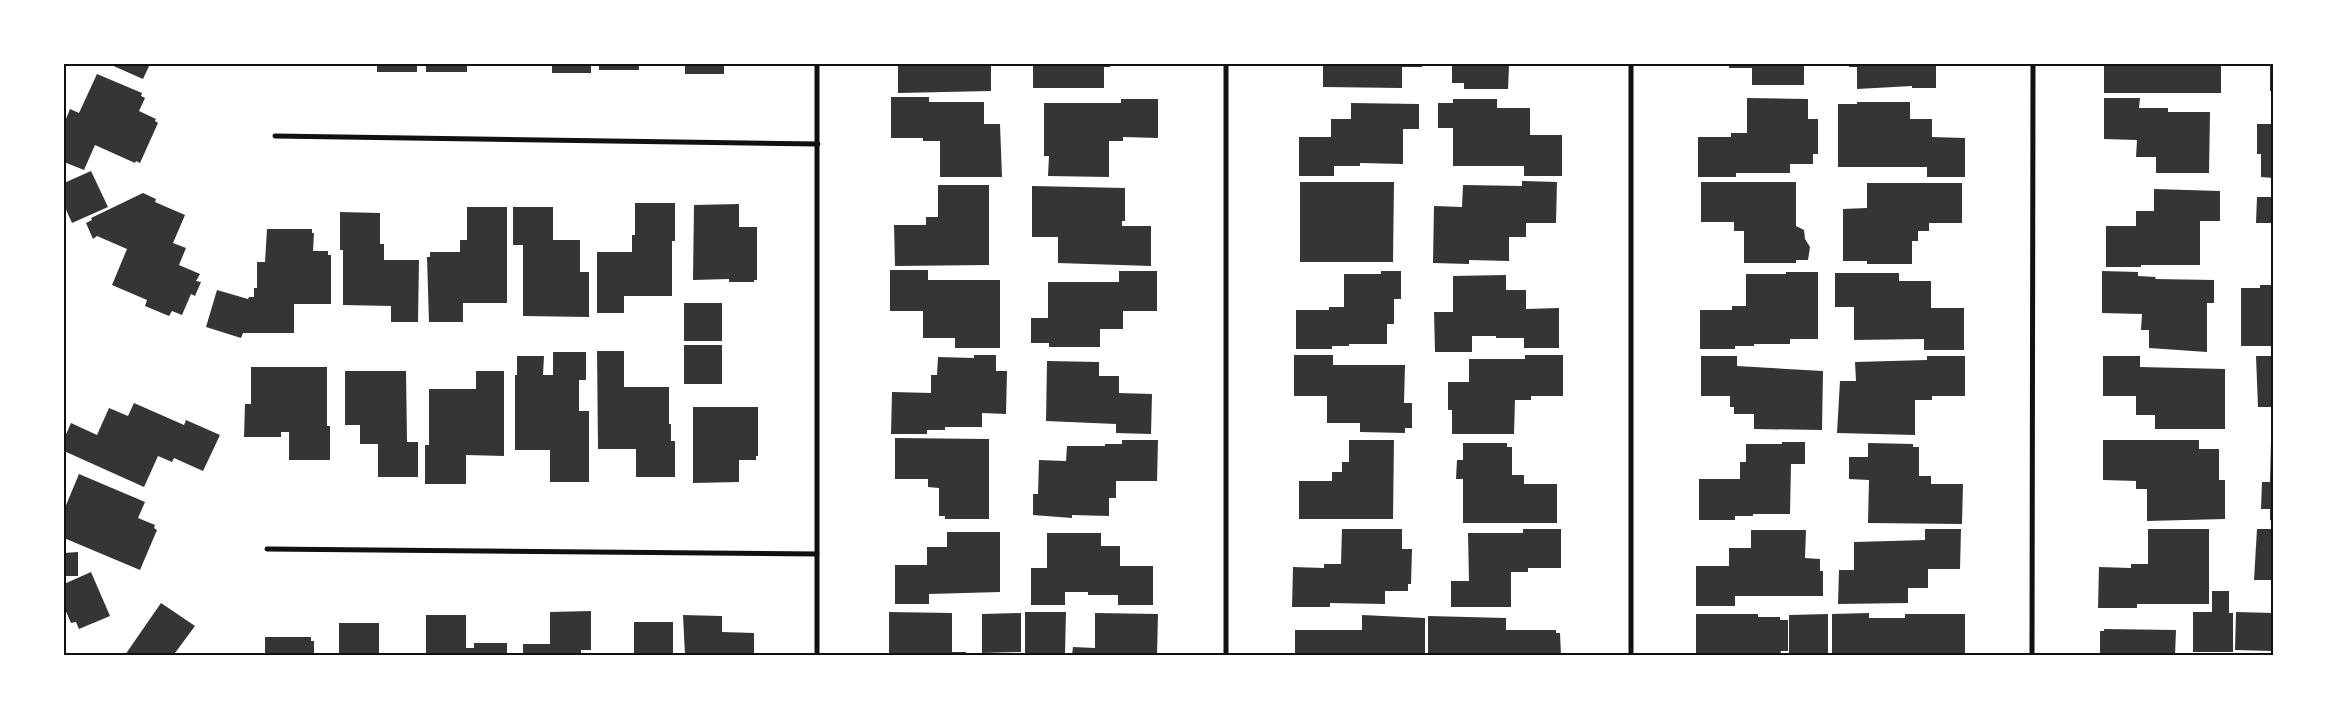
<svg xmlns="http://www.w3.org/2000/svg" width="2337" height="719" viewBox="0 0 2337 719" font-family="'Noto Sans',sans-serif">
	<rect width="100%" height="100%" fill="#fff"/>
	<g fill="#353535">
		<path d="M109 64H150L143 79Z"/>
		<rect x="377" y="64" width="40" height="8"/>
		<rect x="426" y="64" width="41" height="8"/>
		<rect x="552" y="64" width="39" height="9"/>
		<rect x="599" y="64" width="40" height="6"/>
		<rect x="685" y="64" width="39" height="10"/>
		<path d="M898 64H991V91L898 93Z"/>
		<path d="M1033 64H1110V67H1104V88H1033Z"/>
		<path d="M1323 64H1422V67H1402V88L1323 87Z"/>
		<path d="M1452 64H1515V66H1509L1508 89H1464V83H1452Z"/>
		<path d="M1729 64H1804V85H1752V68H1729Z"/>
		<path d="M1849 64H1936V88H1912V86L1857 89V67H1849Z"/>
		<rect x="2104" y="64" width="117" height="29"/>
		<rect x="2270" y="64" width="3" height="27"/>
		<path d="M97 74 142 93 141 96 145 98 139 111 156 119 155 121 158 123 140 163 136 161 135 163 95 145 84 170 64 162V124L70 109 79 113Z"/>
		<path d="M891 97H929V102H984V124H1000L1002 177H940V141H923V138H891Z"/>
		<path d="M1747 98 1808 99V119H1818V154H1813V164H1790V173H1736V177H1698V137H1731V133H1747Z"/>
		<path d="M2104 98H2140L2139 108H2168V112H2210L2209 173H2156V157H2136L2137 140 2104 139Z"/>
		<path d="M1121 99H1158V138L1123 137V141H1109V177L1048 176 1049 156H1044V103H1121Z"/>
		<path d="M1453 99H1497V108H1530V135H1562V176H1524V166H1453V128H1438V103H1453Z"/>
		<path d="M1857 102H1910V119H1932V137L1965 138V177H1927V167H1838V104H1857Z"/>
		<path d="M1351 103 1419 104V129H1403V164L1360 163V166H1334V176H1299V137H1331V119H1351Z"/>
		<path d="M2257 124H2273V178L2261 177V154H2257Z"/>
		<path d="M91 171 108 207 72 223 64 205V183Z"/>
		<path d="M1522 181 1557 182 1556 223H1526V237H1509V261L1469 260V264L1433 263 1434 206 1462 207 1463 185 1522 186Z"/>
		<path d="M1300 182H1394L1393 262H1300Z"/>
		<path d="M1701 182H1796V226L1804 230 1805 239 1810 247 1808 260H1796V263H1744V231H1734V222H1701Z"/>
		<path d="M1867 183H1962V223H1929V231H1918V241H1912V264H1867V261H1843V209L1867 208Z"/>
		<path d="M938 185H989V265L895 266 894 225H926V217H938Z"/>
		<path d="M1032 186 1125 188V221H1122V226H1151V266L1058 263V237H1032Z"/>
		<path d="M2271 187H2273V223H2256L2257 197H2271Z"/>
		<path d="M2154 189 2220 191V221H2200V265H2141V267H2106V226H2136V211H2154Z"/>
		<path d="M143 193 156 199 155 202 185 215 173 243 186 248 179 265 200 274 196 281 201 282 195 296 191 294 182 315 172 311 169 316 145 306 147 300 112 285 127 249 97 236 93 239 86 223 92 220 91 218Z"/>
		<path d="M635 203H675V241H672V296H624V313H597V252H632V235H635Z"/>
		<path d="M739 204V227H757V280H754V282H729V279L693 280 694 205Z"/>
		<path d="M467 207H507V303H463V322H429L427 257H430V252H460V240H467Z"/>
		<path d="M513 207H553V240H580V272H589V317L523 316V245H513Z"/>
		<path d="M340 212 380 213V244H384V260H419L418 322H391V306L343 305V250H340Z"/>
		<path d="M2272 226H2273V266H2271Z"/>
		<path d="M267 229H312V233H314L313 251H328V255H331V304H294V333H243L241 338 206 327 217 290 248 299 249 297H254V288H257V262H265Z"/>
		<path d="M890 270H928V280H1000V348H955V338H923V311H890Z"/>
		<path d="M1119 271H1157V311H1123V329H1100V347H1049V343H1031V318H1048V282H1119Z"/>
		<path d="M1381 271H1401V299H1394V324H1387V344H1349V346H1332V349H1296V310H1329V307H1344V274H1381Z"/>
		<path d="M2102 271 2138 272V276L2156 277 2155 279 2214 280V303H2207V352L2149 348V330H2141L2142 314 2102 313Z"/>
		<path d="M1786 272H1818V339H1790V344H1754V346H1735V349H1700V310H1732V306H1746V274H1786Z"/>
		<path d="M1835 273H1899V281H1931V308H1964V350H1924V339L1854 340V307H1835Z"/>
		<path d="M1506 275V290H1526V309L1559 308V348H1524V338H1496V336H1472V352H1435L1434 312H1453V276Z"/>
		<path d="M2260 285H2273V346H2241V288H2260Z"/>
		<rect x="684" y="303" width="38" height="38"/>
		<rect x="684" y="345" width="38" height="39"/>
		<path d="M597 351H624V387H669V424H671V441H675V477H636V449H598Z"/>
		<path d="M553 352H586V380H579V411H589V482H550V450H515V375H517V356H544L543 375H553Z"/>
		<path d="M974 355H996V371H1007L1006 414 982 413V427H945V430H927V434H891L892 392 931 393V375H937L938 357 974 358Z"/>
		<path d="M1294 355H1333V365H1405L1404 403H1412V428H1405V433L1360 432V423H1327V396H1294Z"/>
		<path d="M1525 355H1563V396H1531V400H1515L1514 434H1452V410H1448V382H1469V359H1525Z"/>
		<path d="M1701 356H1737V366L1823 371 1822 430 1754 429V414H1734V407H1730V396H1701Z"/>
		<path d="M1927 356H1965V396H1932V400H1915V435L1837 433 1840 381H1856L1855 362 1927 360Z"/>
		<path d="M2103 356H2140V367L2225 369V429H2155V415H2136V396H2103Z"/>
		<path d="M2256 356H2273V407H2258Z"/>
		<path d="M1047 361 1099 362V376H1119V393L1152 394 1151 434 1116 433V424L1046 421Z"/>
		<path d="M251 367H327V426H330V460H289V432H281V437H244L245 404H251Z"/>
		<path d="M345 371H406L407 442H418V477H378V444H360V425H345Z"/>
		<path d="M476 371H504V456L466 455V484H425V445H429V389H476Z"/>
		<path d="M134 403 184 425 186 420 220 435 203 471 174 458 172 462 158 456 144 487 64 451V439L71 423 97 435 109 408 128 416Z"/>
		<path d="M693 407H758V456H756V460H739V482L693 483Z"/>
		<path d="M895 438 989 439V519H945V516H939V488L928 487V479H895Z"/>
		<path d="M1122 440H1158L1157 481H1116V498H1109V516L1072 515V518L1033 515V494H1038L1039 460 1066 461 1067 446H1105V444H1122Z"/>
		<path d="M1349 440H1394L1393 519H1299V481H1332V472H1342V462H1349Z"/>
		<path d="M2103 440H2199V449H2219V480H2225V519L2147 521V489H2136V481L2103 480Z"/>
		<path d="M2271 441H2273V521L2270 520V509H2261L2262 482H2270Z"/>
		<path d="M1782 442H1805V464H1791L1790 514H1753V516H1735V520H1699V479H1740V462H1746V444H1782Z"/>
		<path d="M1463 443H1507V447H1512V475H1524V484H1557V523H1463V479H1456L1457 460H1463Z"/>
		<path d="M1868 443 1913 444V447H1919V476H1931V484H1963L1962 524 1868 523 1869 480 1849 479V457H1868Z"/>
		<path d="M79 474 145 502 138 518 155 525 154 528 157 530 140 570 64 538V510Z"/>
		<path d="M1342 529H1402V549H1412L1411 584H1408V591H1385V604L1330 603V607H1292L1293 567 1324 568V564H1341Z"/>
		<path d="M1523 529H1561V568H1528V572H1511V607H1451V581H1469L1468 533H1523Z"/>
		<path d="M1925 529H1961L1960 569H1928V588H1908V603L1838 604 1839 570H1854V542L1925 540Z"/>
		<path d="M2148 529H2209V604H2137V608H2098L2099 567 2131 568V564H2148Z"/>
		<path d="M2257 529H2273V580H2254Z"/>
		<path d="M1751 530H1806L1805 558 1820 559V571H1823V596H1735V606H1696V566H1729V548H1751Z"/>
		<path d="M947 532H1000V592L929 594V604H895V565H927V547H947Z"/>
		<path d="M1047 533H1101V546H1120V566H1153V605H1118V595H1088V592H1065V605H1031V568H1047Z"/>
		<path d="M78 552V576H64V553Z"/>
		<path d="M91 572 110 616 79 629 76 622 71 623 64 607V584Z"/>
		<path d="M2212 591H2229V613H2233V652H2193V612H2212Z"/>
		<path d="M161 603 195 626 175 653 178 655H125Z"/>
		<path d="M591 611V650H581V655H523V644H550V612Z"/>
		<path d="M889 612 952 613V652H966V655H889Z"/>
		<path d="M1025 612H1066L1065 653H1025Z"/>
		<path d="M2236 612 2273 613V651L2235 650Z"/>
		<path d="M1021 613V652L982 653V614Z"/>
		<path d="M1095 613 1158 614 1157 655H1072L1073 647 1095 648Z"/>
		<path d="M1869 613V618H1905V614H1965V655L1832 654V614Z"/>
		<path d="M1696 614H1758V617H1780V620H1788V651H1781L1780 655H1696Z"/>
		<path d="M1828 614V653H1789V615Z"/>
		<path d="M426 615H466V648H474V643H507V655H426Z"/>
		<path d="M683 615 722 616V632L754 633V653H758V655H685Z"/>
		<path d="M1362 615 1425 618V655H1295V630H1362Z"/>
		<path d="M1428 616 1506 618V630H1556V633H1560L1561 655H1428Z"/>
		<rect x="634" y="622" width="39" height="33"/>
		<rect x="339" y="623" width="40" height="32"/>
		<path d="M2104 629 2176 630 2175 655H2100V631H2104Z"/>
		<path d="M265 637H311V641H314V655H265Z"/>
	</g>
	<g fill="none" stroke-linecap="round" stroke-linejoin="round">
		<g stroke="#111" stroke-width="5">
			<path d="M275 136 818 144"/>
			<path d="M267 549 817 554"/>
			<path d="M817 655V64"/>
			<path d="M1226 655V64"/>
			<path d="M1631 655V64"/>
			<path d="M2032 655 2033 64"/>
		</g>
	</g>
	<rect width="2337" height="719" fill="none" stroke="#ffffff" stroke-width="130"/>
	<rect x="65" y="65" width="2207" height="589" fill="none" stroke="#111" stroke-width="2"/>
</svg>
